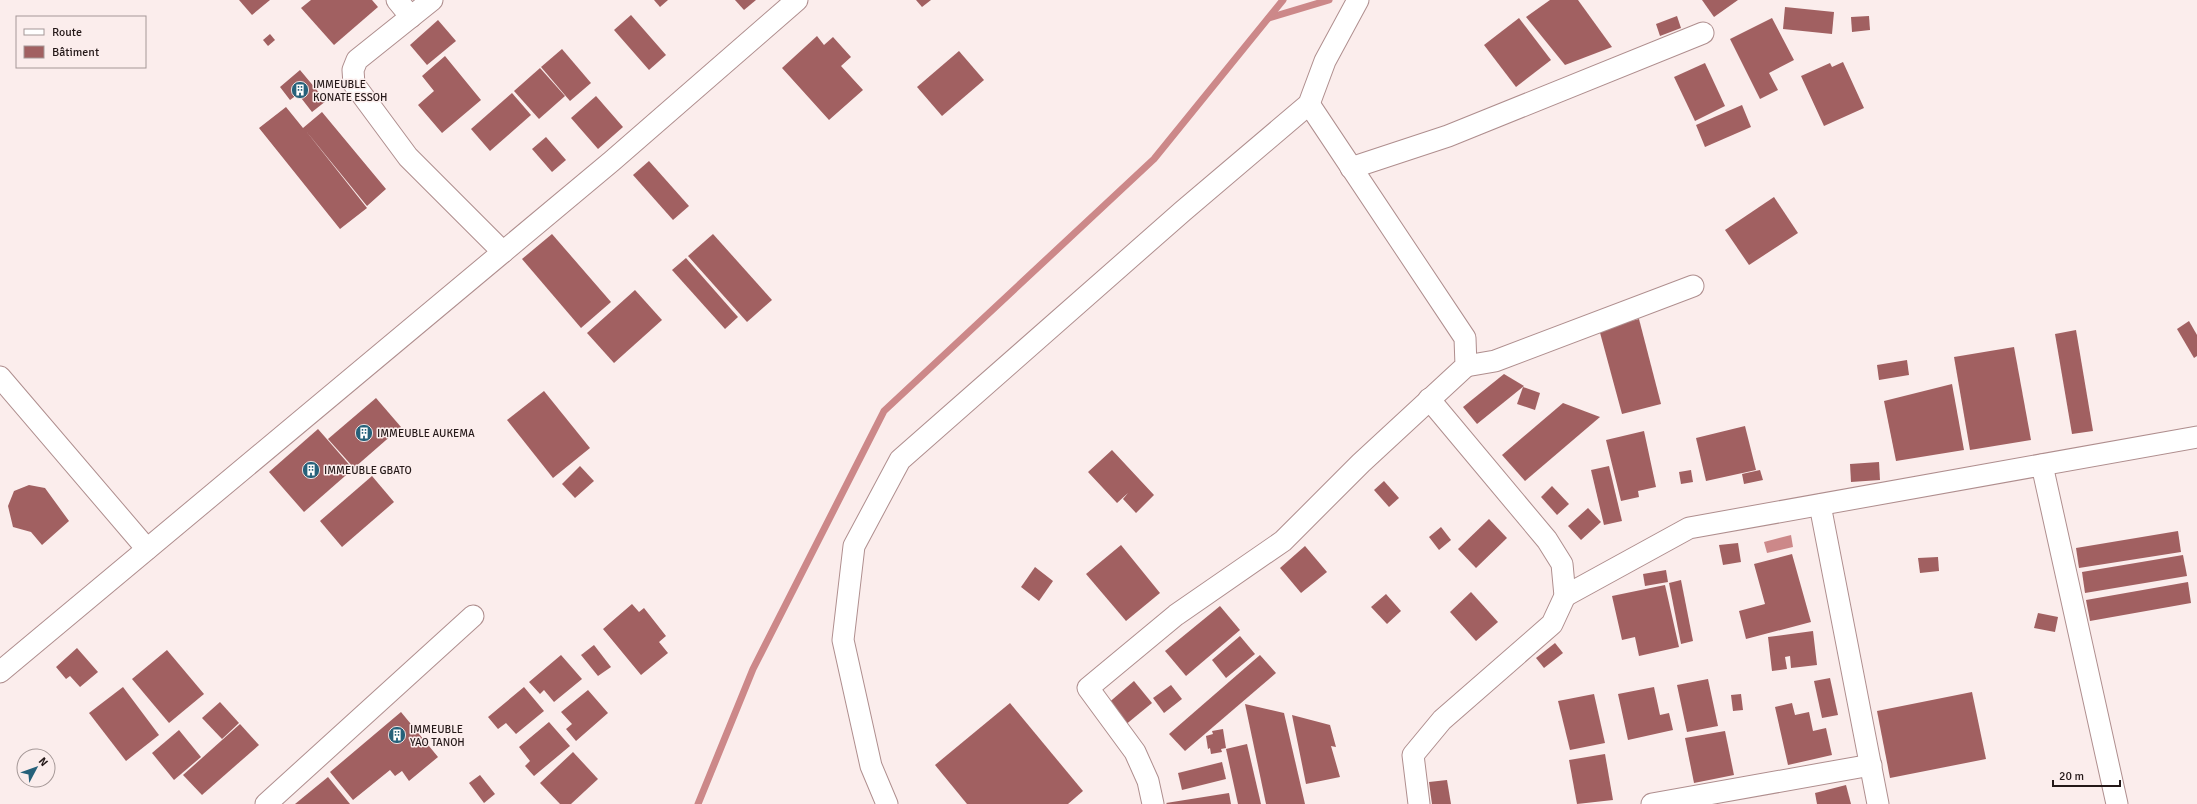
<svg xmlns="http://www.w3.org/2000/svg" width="2197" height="804" viewBox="0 0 2197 804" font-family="Signika,sans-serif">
	<rect width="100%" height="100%" fill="#fbedec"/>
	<path fill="#cc8889" d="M1791 535 1793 547 1767 553 1764 542Z"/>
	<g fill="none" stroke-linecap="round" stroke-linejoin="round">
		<g stroke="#cc8889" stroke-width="7">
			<path d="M1269 18 1329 0"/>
			<path d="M698 804 753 669 884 411 1154 159 1283 0"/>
		</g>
	</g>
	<g fill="#a16061">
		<path d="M239 0H270L252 15Z"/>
		<path d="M311 0H372L378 7 334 45 301 8Z"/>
		<path d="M654 0H668L660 7Z"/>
		<path d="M735 0H756L744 10Z"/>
		<path d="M916 0H931L922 7Z"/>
		<path d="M1550 0H1578L1612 47 1565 65 1526 17Z"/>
		<path d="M1702 0H1738L1714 17Z"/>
		<path d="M1785 7 1834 12 1832 34 1783 29Z"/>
		<path d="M631 15 666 55 649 70 614 30Z"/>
		<path d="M1677 16 1681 28 1660 36 1656 24Z"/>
		<path d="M1869 16 1870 30 1852 32 1851 17Z"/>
		<path d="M1519 18 1551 60 1516 87 1484 45Z"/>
		<path d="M1772 18 1794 60 1769 73 1778 90 1760 99 1730 39Z"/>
		<path d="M438 20 456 41 427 65 410 45Z"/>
		<path d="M270 34 275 40 268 46 263 40Z"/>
		<path d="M817 36 824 45 833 37 851 57 841 66 863 90 829 120 782 68Z"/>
		<path d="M562 49 591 83 570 101 541 67Z"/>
		<path d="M959 51 984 80 942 116 917 87Z"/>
		<path d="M445 56 481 100 442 133 418 105 434 91 422 76Z"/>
		<path d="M1843 62 1864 108 1824 126 1801 76 1830 63 1832 67Z"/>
		<path d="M1705 63 1725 106 1695 121 1674 77Z"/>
		<path d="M540 68 565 96 539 119 514 91Z"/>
		<path d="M300 70 326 101 312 112 298 94 290 100 280 87Z"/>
		<path d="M512 93 531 115 490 151 471 129Z"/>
		<path d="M596 96 623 127 598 149 571 118Z"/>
		<path d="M1742 105 1751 127 1705 147 1696 125Z"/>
		<path d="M286 107 303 128 322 112 386 189 367 206 306 131 367 208 340 229 259 128Z"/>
		<path d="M546 137 566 160 552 172 532 149Z"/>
		<path d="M649 161 689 206 673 220 633 175Z"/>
		<path d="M1774 197 1798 233 1749 265 1725 230Z"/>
		<path d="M552 234 611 302 581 328 522 259Z"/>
		<path d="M713 234 772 300 747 322 688 256Z"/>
		<path d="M686 258 738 317 725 329 672 270Z"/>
		<path d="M635 290 662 320 614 363 587 333Z"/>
		<path d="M1639 319 1661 404 1622 414 1599 329Z"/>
		<path d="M2189 321 2197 335V356L2194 358 2177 329Z"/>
		<path d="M2076 330 2093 431 2072 434 2055 334Z"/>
		<path d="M2014 347 2031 440 1970 450 1954 357Z"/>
		<path d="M1907 360 1909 375 1879 380 1877 365Z"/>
		<path d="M1504 374 1524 386 1477 424 1463 407Z"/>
		<path d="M1952 384 1964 450 1896 461 1884 401Z"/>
		<path d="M1523 387 1540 393 1535 410 1517 404Z"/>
		<path d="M544 391 590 448 553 478 507 420Z"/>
		<path d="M376 398 401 427 354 468 328 439Z"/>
		<path d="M1563 403 1600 417 1525 481 1502 455Z"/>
		<path d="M1745 426 1756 470 1706 481 1696 438Z"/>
		<path d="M318 429 353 469 304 512 269 472Z"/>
		<path d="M1644 431 1656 487 1638 491 1639 497 1621 501 1606 440Z"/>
		<path d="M1112 450 1154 495 1136 513 1123 499 1128 493 1117 503 1088 472Z"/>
		<path d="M1879 462 1880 480 1851 482 1850 464Z"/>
		<path d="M580 466 594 481 575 498 562 484Z"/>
		<path d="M1609 466 1622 521 1604 525 1591 470Z"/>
		<path d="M1691 470 1693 482 1681 484 1679 472Z"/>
		<path d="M1760 470 1763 480 1744 484 1742 474Z"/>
		<path d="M372 476 394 502 342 547 320 521Z"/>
		<path d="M1384 481 1399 498 1389 507 1374 490Z"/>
		<path d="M29 485 45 488 69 521 42 545 31 532 13 527 8 506 14 491Z"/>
		<path d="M1552 486 1569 504 1557 515 1541 497Z"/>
		<path d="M1588 508 1601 522 1581 540 1568 526Z"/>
		<path d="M1489 519 1507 538 1476 568 1458 549Z"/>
		<path d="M1441 527 1451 540 1439 550 1429 537Z"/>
		<path d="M2178 531 2181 552 2079 568 2076 548Z"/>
		<path d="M1738 543 1741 562 1723 565 1719 545Z"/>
		<path d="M1121 545 1160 593 1126 621 1086 574Z"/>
		<path d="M1305 546 1327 572 1301 593 1280 568Z"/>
		<path d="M1792 554 1811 622 1746 639 1739 611 1765 604 1754 564Z"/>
		<path d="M2183 555 2187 576 2085 593 2082 572Z"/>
		<path d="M1938 557 1939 571 1920 573 1918 558Z"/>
		<path d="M1035 567 1053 581 1039 601 1021 587Z"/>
		<path d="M1666 570 1668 582 1645 586 1643 574Z"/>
		<path d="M1681 580 1693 641 1681 644 1669 583Z"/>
		<path d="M2188 582 2191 603 2090 621 2086 600Z"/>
		<path d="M1665 585 1679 647 1639 656 1635 637 1622 640 1612 596Z"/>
		<path d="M1471 592 1498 622 1476 641 1450 612Z"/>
		<path d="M1386 594 1401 611 1387 624 1371 607Z"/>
		<path d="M632 604 639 612 644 608 666 636 659 642 668 653 641 675 603 629Z"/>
		<path d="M1220 606 1240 630 1186 676 1165 651Z"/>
		<path d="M2038 613 2058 617 2055 632 2034 628Z"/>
		<path d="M1813 631 1817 665 1791 668 1790 656 1785 657 1787 669 1772 671 1768 637Z"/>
		<path d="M1240 636 1255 654 1226 678 1212 660Z"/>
		<path d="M1555 643 1563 653 1544 668 1536 658Z"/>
		<path d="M594 645 611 667 598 676 581 655Z"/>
		<path d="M77 648 98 672 80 687 70 676 66 679 56 667Z"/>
		<path d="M167 650 204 694 169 723 132 679Z"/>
		<path d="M561 655 582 679 554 702 544 690 540 694 529 682Z"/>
		<path d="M1260 655 1276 673 1185 751 1169 734Z"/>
		<path d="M1830 678 1838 715 1822 718 1814 681Z"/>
		<path d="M1708 679 1718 726 1687 732 1677 685Z"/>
		<path d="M1134 681 1152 703 1124 726 1106 705Z"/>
		<path d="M1171 685 1182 699 1164 713 1153 698Z"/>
		<path d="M123 687 159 735 126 761 89 713Z"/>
		<path d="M524 687 544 711 516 734 506 723 498 729 488 717Z"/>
		<path d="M1654 687 1660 715 1669 713 1673 730 1628 740 1618 694Z"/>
		<path d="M588 690 608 713 576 741 566 729 572 724 561 712Z"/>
		<path d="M1972 692 1986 759 1890 778 1877 711Z"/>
		<path d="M1594 694 1605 743 1570 750 1558 701Z"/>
		<path d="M1741 694 1743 710 1733 711 1731 695Z"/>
		<path d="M220 702 239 723 222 739 202 718Z"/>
		<path d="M1010 703 1083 791 1068 804H967L935 765Z"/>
		<path d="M1792 703 1795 715 1809 712 1813 731 1826 728 1832 755 1788 765 1775 707Z"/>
		<path d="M1245 704 1284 713 1305 804H1266Z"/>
		<path d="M401 712 438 757 409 781 402 771 395 776 390 770 353 800 330 772Z"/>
		<path d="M1292 715 1330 725 1336 747 1331 746 1340 777 1306 784Z"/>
		<path d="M549 722 570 746 534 776 525 766 530 761 519 747Z"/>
		<path d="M240 724 259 745 202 795 183 775Z"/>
		<path d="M1223 729 1226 748 1221 749 1222 752 1211 754 1210 748 1208 749 1206 736 1213 734 1212 731Z"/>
		<path d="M179 730 201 757 174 780 152 753Z"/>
		<path d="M1725 731 1734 775 1694 783 1685 738Z"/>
		<path d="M1247 744 1261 804H1238L1226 749Z"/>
		<path d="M573 752 598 779 571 804H560L540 783Z"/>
		<path d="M1605 754 1613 800 1577 804 1569 760Z"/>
		<path d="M1222 762 1226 779 1182 790 1178 773Z"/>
		<path d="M480 775 495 794 484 803 469 783Z"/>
		<path d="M328 777 350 804H295Z"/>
		<path d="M1447 780 1451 804H1432L1429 782Z"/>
		<path d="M1846 785 1851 804H1817L1815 793Z"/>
		<path d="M1229 793 1231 804H1167L1166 803Z"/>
	</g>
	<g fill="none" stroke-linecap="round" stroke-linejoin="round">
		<defs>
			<g id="minor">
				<path d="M397 0 411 17"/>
				<path d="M432 0 357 60 353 70 354 84 408 157 503 252"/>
				<path d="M1351 168 1448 136 1703 33"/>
				<path d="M1466 366 1495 361 1693 286"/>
				<path d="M0 377 147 549"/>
				<path d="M2042 465 2117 804"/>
				<path d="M1820 505 1878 804"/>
				<path d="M1565 596 1689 528 2197 437"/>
				<path d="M0 672 612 161 797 0"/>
				<path d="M266 804 473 616"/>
				<path d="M887 804 871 766 843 640 854 546 900 460 1183 211 1309 104 1325 61 1358 0"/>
				<path d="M1153 804 1148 781 1135 752 1088 688 1176 615 1283 541 1361 463 1466 366 1465 338 1309 104"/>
				<path d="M1419 804 1413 755 1442 720 1552 624 1565 596 1562 564 1547 540 1429 399"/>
				<path d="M1652 804 1871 765"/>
			</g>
		</defs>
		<use href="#minor" stroke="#af8e8e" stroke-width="23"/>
		<use href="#minor" stroke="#fff" stroke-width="21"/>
	</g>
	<defs>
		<symbol id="building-disc" viewBox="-11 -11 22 22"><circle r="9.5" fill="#26617a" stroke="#fbedec"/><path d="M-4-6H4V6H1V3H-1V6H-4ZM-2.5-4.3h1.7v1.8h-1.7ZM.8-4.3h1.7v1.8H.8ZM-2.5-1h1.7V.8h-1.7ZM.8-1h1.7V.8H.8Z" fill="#fff"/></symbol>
	</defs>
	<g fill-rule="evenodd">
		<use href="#building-disc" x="290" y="80" width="20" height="20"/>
		<use href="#building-disc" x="354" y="423" width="20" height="20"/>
		<use href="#building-disc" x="301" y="460" width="20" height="20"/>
		<use href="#building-disc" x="387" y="725" width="20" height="20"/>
	</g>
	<g text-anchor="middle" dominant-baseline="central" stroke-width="3" stroke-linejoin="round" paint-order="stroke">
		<g font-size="11" fill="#241818" stroke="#fbedec" text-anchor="start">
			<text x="313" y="84">IMMEUBLE<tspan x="313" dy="13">KONATE ESSOH</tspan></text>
			<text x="377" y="433">IMMEUBLE AUKEMA</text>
			<text x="324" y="470">IMMEUBLE GBATO</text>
			<text x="410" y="729">IMMEUBLE<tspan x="410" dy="13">YAO TANOH</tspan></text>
		</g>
	</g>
	<rect x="16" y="16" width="130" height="52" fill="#fbedec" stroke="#a59897"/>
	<rect x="24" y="29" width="20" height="6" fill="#ffffff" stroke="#a59897"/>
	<text x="52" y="36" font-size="12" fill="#241818">Route</text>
	<rect x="24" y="46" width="20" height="12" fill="#a16061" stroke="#a59897"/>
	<text x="52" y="56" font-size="12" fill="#241818">Bâtiment</text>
	<g transform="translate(36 768) rotate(49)"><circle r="19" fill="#fbedec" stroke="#a59897"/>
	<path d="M0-3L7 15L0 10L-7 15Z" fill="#26617a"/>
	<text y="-6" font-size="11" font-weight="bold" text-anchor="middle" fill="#241818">N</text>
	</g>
	<path d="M2053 780v6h67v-6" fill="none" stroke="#241818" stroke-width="2"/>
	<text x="2059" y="780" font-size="12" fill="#241818" stroke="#fbedec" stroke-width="3" paint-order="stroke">20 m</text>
</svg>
